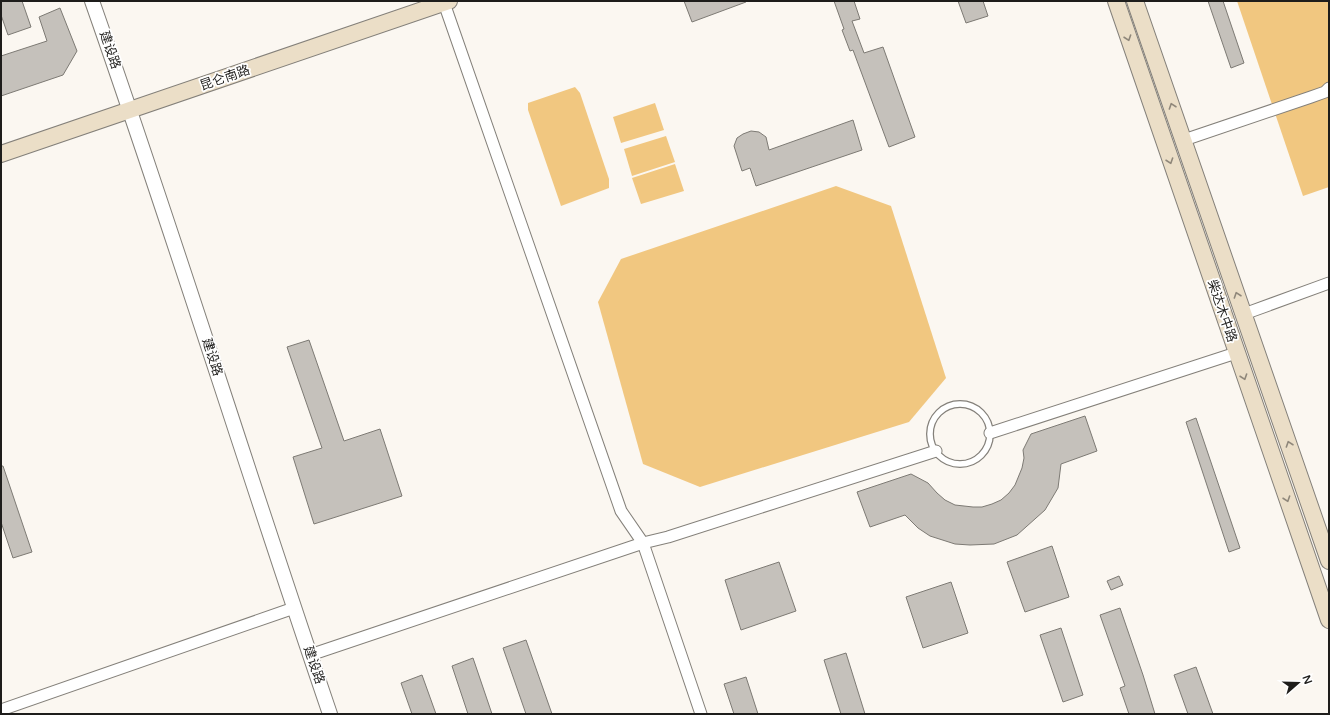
<svg xmlns="http://www.w3.org/2000/svg" width="1330" height="715" viewBox="0 0 1330 715" font-family="'Varela Round','Noto Sans SC',sans-serif">
	<rect width="100%" height="100%" fill="#fbf7f1"/>
	<g fill="#f1c780">
		<path d="M1237 1H1329V187L1303 196Z"/>
		<path d="M575 87 580 93 609 179V188L561 206 528 110V103Z"/>
		<path d="M655 103 664 130 621 143 613 117Z"/>
		<path d="M666 136 675 162 632 176 624 149Z"/>
		<path d="M675 164 684 191 641 204 632 178Z"/>
		<path d="M836 186 891 206 946 378 909 422 700 487 643 464 598 302 621 259Z"/>
	</g>
	<g fill="#c5c1bb" stroke="#7d7a74">
		<path d="M1 1H22L31 27 8 35 1 15Z"/>
		<path d="M684 1H746V2L692 22Z"/>
		<path d="M834 1H854L860 19 852 21 864 53 883 47 915 137 889 147 853 50 850 51 842 30 844 29Z"/>
		<path d="M958 1H983L988 16 966 23Z"/>
		<path d="M1208 1H1223L1244 63 1231 68Z"/>
		<path d="M60 8 77 51 63 75 1 96V56L47 41 39 17Z"/>
		<path d="M853 120 862 150 756 186 750 168 742 171 734 146 737 138 743 134 751 131 759 132 766 137 769 150Z"/>
		<path d="M309 340 344 441 380 429 402 496 314 524 293 457 322 448 287 347Z"/>
		<path d="M1085 416 1097 451 1061 464 1058 488 1045 510 1017 535 994 544 970 545 955 544 930 536 918 528 905 515 870 527 857 492 911 474 928 483 937 493 945 500 955 505 973 507H982L992 504 1001 500 1009 493 1015 485 1022 468 1024 458 1023 450 1031 434Z"/>
		<path d="M1196 418 1240 548 1229 552 1186 422Z"/>
		<path d="M1 466H3L32 552 13 558 1 522Z"/>
		<path d="M1052 546 1069 597 1025 612 1007 562Z"/>
		<path d="M779 562 796 611 741 630 725 580Z"/>
		<path d="M1119 576 1123 585 1111 590 1107 581Z"/>
		<path d="M951 582 968 633 923 648 906 597Z"/>
		<path d="M1120 608 1143 675 1155 714H1129L1120 688 1125 686 1100 615Z"/>
		<path d="M1061 628 1083 695 1063 702 1040 635Z"/>
		<path d="M526 640 552 714H526L503 648Z"/>
		<path d="M846 653 865 714H841L824 660Z"/>
		<path d="M473 658 492 714H468L452 666Z"/>
		<path d="M1196 667 1213 714H1188L1174 675Z"/>
		<path d="M422 675 436 714H412L401 683Z"/>
		<path d="M746 677 758 714H734L724 684Z"/>
	</g>
	<g fill="none" stroke-linecap="round" stroke-linejoin="round">
		<defs>
			<circle id="service" cx="960" cy="434" r="30"/>
			<g id="minor">
				<path d="M444 3 621 511 643 543 701 714"/>
				<path d="M1184 140 1311 97 1325 92 1329 88"/>
				<path d="M1244 314 1329 283"/>
				<path d="M990 433 1236 353"/>
				<path d="M310 655 643 543 668 537 936 451"/>
				<path d="M1 710 294 608"/>
			</g>
			<path id="tertiary" d="M92 1C175 237 249 477 330 714"/>
			<g id="secondary">
				<path d="M1116 1 1329 620"/>
				<path d="M1135 1 1329 561"/>
				<path d="M1 154 449 1"/>
			</g>
		</defs>
		<use href="#service" stroke="#84807a" stroke-width="8"/>
		<use href="#minor" stroke="#84807a" stroke-width="13"/>
		<use href="#tertiary" stroke="#84807a" stroke-width="16"/>
		<use href="#secondary" stroke="#84807a" stroke-width="18"/>
		<use href="#service" stroke="#fff" stroke-width="5.5"/>
		<use href="#minor" stroke="#fff" stroke-width="11"/>
		<use href="#tertiary" stroke="#fff" stroke-width="14"/>
		<use href="#secondary" stroke="#ebdec7" stroke-width="16"/>
	</g>
	<defs><path id="oneway-chevron" d="M-2-3.5L2.5 0L-2 3.5" fill="none" stroke-width="1.6" stroke-linecap="round" stroke-linejoin="round"/></defs>
	<g stroke="#8f877a">
		<use href="#oneway-chevron" transform="translate(1128 38) rotate(71)"/>
		<use href="#oneway-chevron" transform="translate(1172 106) rotate(-109)"/>
		<use href="#oneway-chevron" transform="translate(1170 161) rotate(71)"/>
		<use href="#oneway-chevron" transform="translate(1237 295) rotate(-109)"/>
		<use href="#oneway-chevron" transform="translate(1244 377) rotate(71)"/>
		<use href="#oneway-chevron" transform="translate(1289 444) rotate(-109)"/>
		<use href="#oneway-chevron" transform="translate(1287 499) rotate(71)"/>
	</g>
	<g text-anchor="middle" dominant-baseline="central" stroke-width="3.5" stroke-linejoin="round" paint-order="stroke">
		<g font-size="13" fill="#1e1d1b" stroke="#fff">
			<text transform="translate(110 50) rotate(71)">建设路</text>
			<text transform="translate(225 78) rotate(-19)">昆仑南路</text>
			<text transform="translate(1222 311) rotate(71)">柴达木中路</text>
			<text transform="translate(212 357) rotate(72)">建设路</text>
			<text transform="translate(314 665) rotate(71)">建设路</text>
		</g>
	</g>
	<rect width="1330" height="715" fill="none" stroke="#1e1d1b" stroke-width="4"/>
	<g transform="translate(1298 683) rotate(70)" stroke="#ffffff" stroke-width="3" paint-order="stroke">
	<path d="M0-3L7 15L0 10L-7 15Z" fill="#1e1d1b"/>
	<text y="-6" font-size="11" font-weight="bold" text-anchor="middle" fill="#1e1d1b">N</text>
	</g>
</svg>
